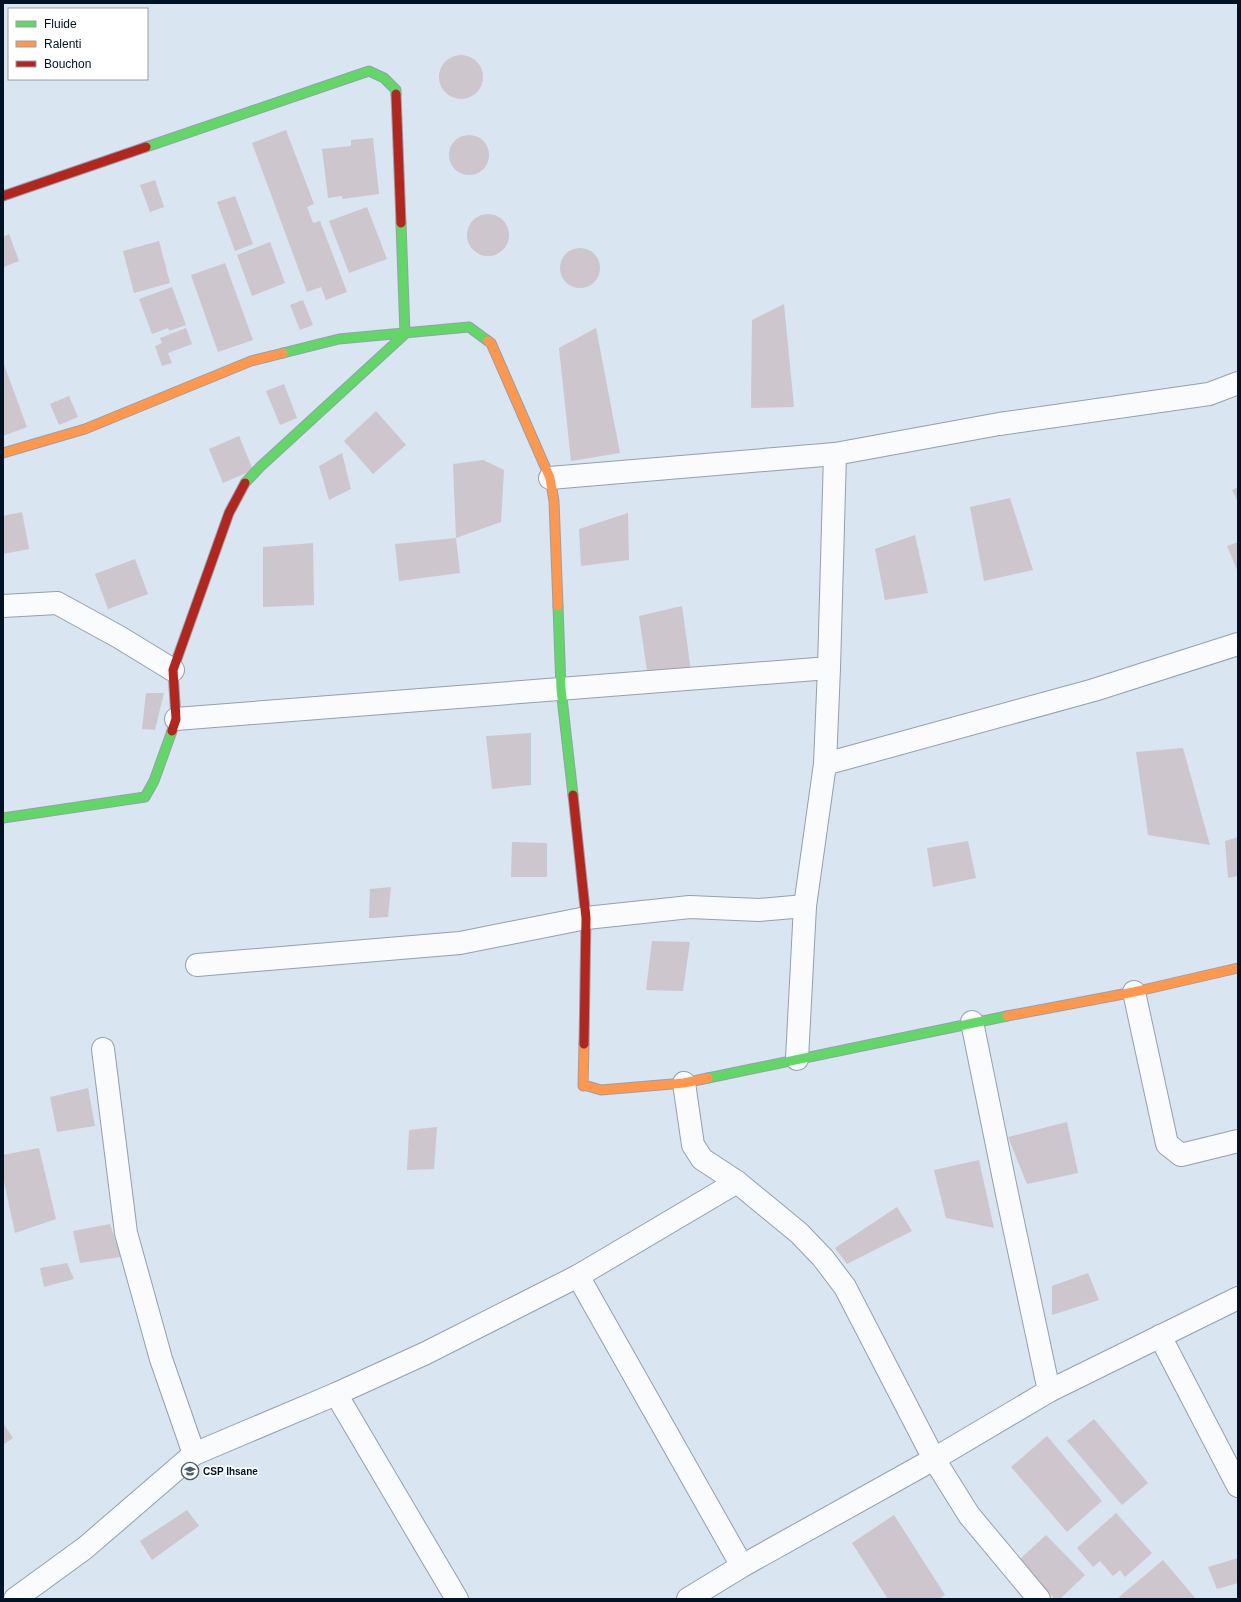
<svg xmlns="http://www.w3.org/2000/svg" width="1241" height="1602" viewBox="0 0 1241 1602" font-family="Helvetica,sans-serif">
	<rect width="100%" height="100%" fill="#d9e5f0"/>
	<g fill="#cdc6cd">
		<circle cx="461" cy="77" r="22"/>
		<path d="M286 130 314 204 307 207 313 223 320 221 347 292 326 300 321 287 307 292 252 143Z"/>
		<circle cx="469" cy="155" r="20"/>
		<path d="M373 138 379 194 342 199V196L328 198 322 149 351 146V140Z"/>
		<path d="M155 180 164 207 150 212 140 185Z"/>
		<path d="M235 196 253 244 235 251 217 202Z"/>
		<path d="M367 207 387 259 349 273 329 221Z"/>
		<circle cx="488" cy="235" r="21"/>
		<path d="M9 234 19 261 4 267 3 237Z"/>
		<path d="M159 241 170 283 134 293 123 251Z"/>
		<path d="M270 242 285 283 252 296 237 255Z"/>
		<circle cx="580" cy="268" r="20"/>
		<path d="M225 263 253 340 218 352 191 275Z"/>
		<path d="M172 287 186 325 169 331 168 328 152 334 139 299Z"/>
		<path d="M303 300 313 325 300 330 290 305Z"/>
		<path d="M784 304 794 407 751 408 752 320Z"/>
		<path d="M186 328 192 344 168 353 172 363 162 366 155 346 162 343 160 338Z"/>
		<path d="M596 328 620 453 571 461 559 348Z"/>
		<path d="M3 362 27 427 3 436Z"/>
		<path d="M284 384 297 418 280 425 266 391Z"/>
		<path d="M69 396 78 417 59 425 50 404Z"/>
		<path d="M376 411 406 445 373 474 344 441Z"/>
		<path d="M239 436 253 470 223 483 209 449Z"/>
		<path d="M342 453 351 489 329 500 319 466Z"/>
		<path d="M483 460 504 470 501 522 456 538 453 464Z"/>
		<path d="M1238 487V502L1232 490Z"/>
		<path d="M1010 498 1033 570 984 581 970 507Z"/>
		<path d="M22 512 29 549 3 554V516Z"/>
		<path d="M628 513 629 560 581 566 579 529Z"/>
		<path d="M915 535 928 593 885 600 875 549Z"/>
		<path d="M456 538 460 573 399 581 395 544Z"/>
		<path d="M1238 542V572L1227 546Z"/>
		<path d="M313 543 314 605 263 607V547Z"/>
		<path d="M135 559 148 594 108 609 95 574Z"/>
		<path d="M682 606 691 671 648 678 639 616Z"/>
		<path d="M146 693H164L155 730 142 729Z"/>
		<path d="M531 733V785L492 789 486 736Z"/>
		<path d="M1183 748 1210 845 1148 835 1136 752Z"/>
		<path d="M1238 837V876L1228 878 1225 841Z"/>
		<path d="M968 841 976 878 933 887 927 848Z"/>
		<path d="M512 842 547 843V877H511Z"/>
		<path d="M391 887 388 917 369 918 370 889Z"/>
		<path d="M652 941 690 942 683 991 646 990Z"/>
		<path d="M88 1088 95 1126 57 1132 50 1097Z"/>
		<path d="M1067 1122 1078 1173 1027 1184 1008 1137Z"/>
		<path d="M437 1127 434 1169 407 1170 409 1130Z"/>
		<path d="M39 1148 56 1219 15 1233 3 1177V1155Z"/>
		<path d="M979 1160 994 1228 946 1218 934 1170Z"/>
		<path d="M897 1207 912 1231 847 1264 835 1248Z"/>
		<path d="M110 1224 121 1257 80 1263 73 1231Z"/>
		<path d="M67 1263 74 1279 44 1287 40 1268Z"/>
		<path d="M1088 1273 1099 1300 1052 1315V1286Z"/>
		<path d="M1094 1419 1148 1483 1122 1505 1067 1441Z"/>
		<path d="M3 1423 13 1438 3 1445Z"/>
		<path d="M1047 1436 1102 1501 1067 1532 1011 1467Z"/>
		<path d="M187 1510 199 1526 152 1560 140 1541Z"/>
		<path d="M1116 1513 1152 1553 1125 1577 1120 1570 1113 1576 1100 1561 1093 1567 1077 1548Z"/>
		<path d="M894 1515 945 1595 939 1599H888L852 1543Z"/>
		<path d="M1046 1535 1085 1575 1060 1599H1055L1018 1561Z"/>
		<path d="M1238 1558V1583L1217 1589 1208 1567Z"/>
		<path d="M1163 1560 1196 1599H1120L1119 1597Z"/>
	</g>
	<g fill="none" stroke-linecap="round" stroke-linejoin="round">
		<defs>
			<g id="street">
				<path d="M550 478 835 454 999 424 1209 394 1238 383"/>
				<path d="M3 606 57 603 119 637 173 670"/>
				<path d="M176 719 829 668"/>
				<path d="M825 764 1094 690 1238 644"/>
				<path d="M197 965 460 943 586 918 690 907 759 910 805 906"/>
				<path d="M1134 992 1167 1144 1181 1155 1238 1141"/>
				<path d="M972 1022 1007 1194 1049 1391"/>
				<path d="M103 1049 126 1233 161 1359 194 1454"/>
				<path d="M797 1059 805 906 825 764 829 668 835 454"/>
				<path d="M684 1083 693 1145 702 1159 737 1182 799 1233 823 1258 845 1287 934 1459 969 1515 1039 1599"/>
				<path d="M578 1276 742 1566"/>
				<path d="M1160 1336 1238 1486"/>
				<path d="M336 1394 457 1599"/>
				<path d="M15 1599 85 1548 194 1454 336 1394 426 1353 578 1276 737 1182"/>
				<path d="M688 1599 742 1566 934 1459 1049 1391 1238 1298"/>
			</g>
			<g id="fast">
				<path d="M146 147 369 71 384 78 396 90V94"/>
				<path d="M283 353 339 339 469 327 488 341"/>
				<path d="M245 483 260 467 405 334 401 223"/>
				<path d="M558 606 561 689 573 795"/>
				<path d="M3 818 145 797 154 781 172 731"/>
				<path d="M708 1078 1007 1016"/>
			</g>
			<g id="slow">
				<path d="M488 341 491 343 550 478 554 501 558 606"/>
				<path d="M3 453 85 429 251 361 283 353"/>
				<path d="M1007 1016 1134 992 1238 968"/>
				<path d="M584 1044 583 1086 584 1085 601 1090 684 1083 708 1078"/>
			</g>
			<g id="jam">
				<path d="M396 94 401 223"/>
				<path d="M3 196 146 147"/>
				<path d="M172 731 176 719 173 670 229 513 245 483"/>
				<path d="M573 795 586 918 584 1044"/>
			</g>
		</defs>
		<use href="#street" stroke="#92a1af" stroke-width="24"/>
		<use href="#fast" stroke="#92a1af" stroke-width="11"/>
		<use href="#slow" stroke="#92a1af" stroke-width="11"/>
		<use href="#jam" stroke="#92a1af" stroke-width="11"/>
		<use href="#street" stroke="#f9fbfd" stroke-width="22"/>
		<use href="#fast" stroke="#63d668" stroke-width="9"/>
		<use href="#slow" stroke="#ff974d" stroke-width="9"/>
		<use href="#jam" stroke="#b3261e" stroke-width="9"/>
	</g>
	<defs>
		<symbol id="school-ring" viewBox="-11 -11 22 22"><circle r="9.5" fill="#fff" stroke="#4c5c6b" stroke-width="1.5"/><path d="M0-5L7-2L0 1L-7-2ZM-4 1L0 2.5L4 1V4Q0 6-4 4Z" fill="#4c5c6b"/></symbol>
	</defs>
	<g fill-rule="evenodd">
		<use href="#school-ring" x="180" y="1461" width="20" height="20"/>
	</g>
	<g text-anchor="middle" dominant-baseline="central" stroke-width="3.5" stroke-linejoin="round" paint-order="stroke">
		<g font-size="10" font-weight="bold" fill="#001224" stroke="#fff" text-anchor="start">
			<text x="203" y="1471">CSP Ihsane</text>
		</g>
	</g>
	<rect width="1241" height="1602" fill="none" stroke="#001224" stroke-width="8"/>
	<rect x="8" y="8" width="140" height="72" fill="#ffffff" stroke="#99a0a7"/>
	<rect x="16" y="21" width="20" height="6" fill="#63d668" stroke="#99a0a7"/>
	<text x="44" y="28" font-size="12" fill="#001224">Fluide</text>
	<rect x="16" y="41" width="20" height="6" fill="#ff974d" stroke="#99a0a7"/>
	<text x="44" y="48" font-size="12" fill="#001224">Ralenti</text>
	<rect x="16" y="61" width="20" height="6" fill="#b3261e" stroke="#99a0a7"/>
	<text x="44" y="68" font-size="12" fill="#001224">Bouchon</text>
</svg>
